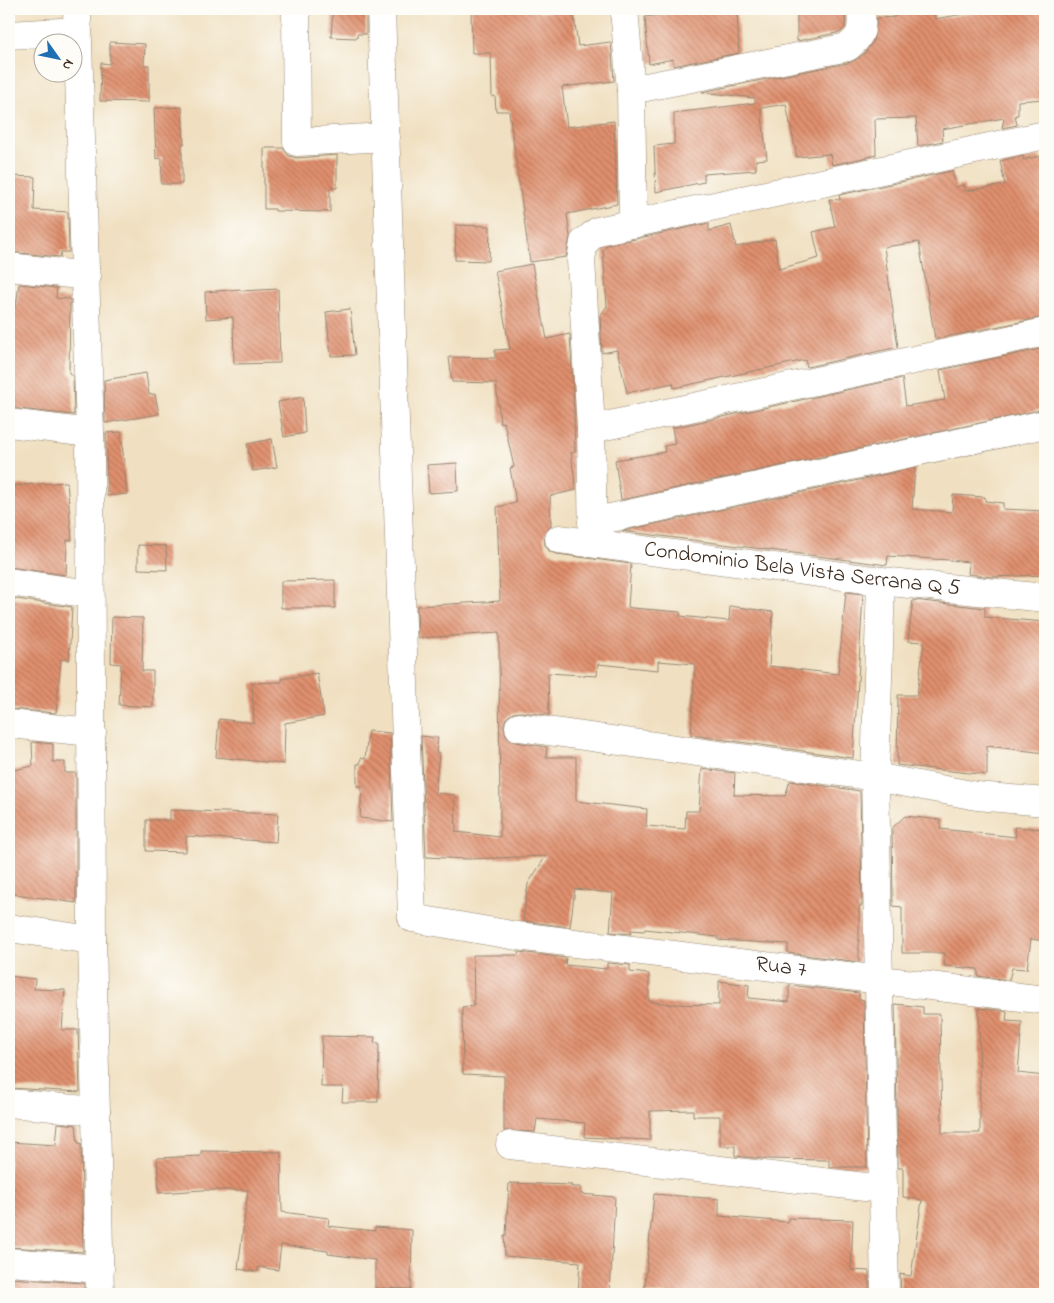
<svg xmlns="http://www.w3.org/2000/svg" width="1054" height="1303" viewBox="0 0 1054 1303" font-family="'Indie Flower',sans-serif">
	<defs>
		<pattern id="building-back-hatch" width="6" height="6" patternUnits="userSpaceOnUse" patternTransform="scale(1.25)"><rect width="6" height="6" fill="#e0906e"/><path d="M-1 5l2 2M0 0l6 6M5-1l2 2" fill="none" stroke="#b7765a"/></pattern>
	</defs>
	<rect width="100%" height="100%" fill="#fdfcf7"/>
	<filter id="ink" filterUnits="userSpaceOnUse"><feTurbulence type="fractalNoise" baseFrequency=".02" numOctaves="2"/><feDisplacementMap in="SourceGraphic" scale="10" xChannelSelector="R" yChannelSelector="G"/><feConvolveMatrix kernelMatrix="1 2 1 2 8 2 1 2 1" color-interpolation-filters="sRGB"/></filter>
	<filter id="wash" filterUnits="userSpaceOnUse"><feTurbulence type="fractalNoise" baseFrequency=".0096" numOctaves="4" result="noise"/><feDisplacementMap in="SourceGraphic" scale="20" xChannelSelector="R" yChannelSelector="G"/><feGaussianBlur stdDeviation="1.12" result="paint"/><feColorMatrix in="noise" values="0 0 0 0 0 0 0 0 0 0 0 0 0 0 0 0 0 1.4 0 .05"/><feComposite in="paint" operator="in"/></filter>
	<g filter="url(#wash)">
		<rect width="100%" height="100%" fill="#f0e0c1"/>
		<g id="blocks">
			<g fill="url(#building-back-hatch)">
				<path d="M333 9H366V34H357V38L331 37Z"/>
				<path d="M471 9H539V12L573 9 578 46 611 42 614 81 562 87 567 127 614 121 617 204 567 214 570 237 566 257 530 262 509 111H496L495 96 492 97 491 53H472Z"/>
				<path d="M679 9H737L739 53 673 66V59L649 64 645 17 680 12Z"/>
				<path d="M797 9H846L845 27 841 32 797 41Z"/>
				<path d="M895 9H934L935 19 992 9H1045L1044 99 1018 101V115H1015L1017 125 1002 128 1004 118 942 129 943 141 918 146 916 118 875 119 876 155 832 165 830 154 797 157 786 104 761 108 767 159 756 160V170L704 174V182L656 192 654 146 674 144V113L755 103V98L702 92 852 62 864 54 873 42 877 18 895 17Z"/>
				<path d="M110 42 145 44 144 65H149V102L100 101 101 63 110 64Z"/>
				<path d="M182 107 184 144H182V184H161L162 158 156 159 154 108Z"/>
				<path d="M264 148H283L289 156 297 158 337 155V188H330V212L275 211V209H264Z"/>
				<path d="M1023 156V160L1040 156 1041 162 1045 161V317L935 339 919 242 884 247 898 347 807 367 805 360 674 388 673 383 627 393 617 350 602 353 600 316 607 306 603 250 607 245 709 223V231L731 225 736 247 775 239 779 269 819 258 813 232 835 227 829 199 840 200 839 195 952 171 956 187 964 185 965 191 1005 185 1000 161Z"/>
				<path d="M9 176 35 177 34 210 68 212 69 252H61L60 257 9 252Z"/>
				<path d="M456 225 490 226 489 261 455 260Z"/>
				<path d="M532 264 547 339 570 334 574 412 575 452 571 453 576 490 550 496 551 526 544 536 545 545 550 552 557 554 631 564 628 607 632 608 680 612V616L729 621 730 606 773 612 769 666 838 674 846 592 863 594 857 697 853 758 691 735 695 664 658 661V670L598 664 597 676 548 673 549 715 521 712 513 713 506 718 504 724 505 733 510 740 516 742 547 747 546 757H576V801L647 809 646 826 685 829 686 811H699L702 769 735 773 734 795 785 796 790 781 860 791 862 906H859V962L788 953V944L718 940V937L645 929 644 931 631 930V934L610 932 613 893 575 889 570 927 523 921 528 884 546 856 468 859 426 857 421 736 438 738 436 753H439L435 793 455 795 456 832 500 837 499 633 418 638 417 606 500 601 497 507 516 503 510 468 514 467 504 422 500 423 496 383 452 382 449 357 495 358V350L510 349 495 271Z"/>
				<path d="M19 284 57 288 56 298 70 299 69 373 73 376 74 415 9 408V311H14V306H16Z"/>
				<path d="M240 289 241 291 278 289 280 363 234 364 233 317 206 319 205 292Z"/>
				<path d="M350 309 355 355 331 356 326 312Z"/>
				<path d="M1045 348V409L621 500 615 460 665 452 664 446 675 444 672 428 902 378 906 406 945 400 940 370Z"/>
				<path d="M146 373 149 395 155 394 159 414 105 423 104 380Z"/>
				<path d="M303 397 305 433 284 437 278 402Z"/>
				<path d="M121 432 127 494 107 496 106 433Z"/>
				<path d="M272 439 277 467 253 471 247 444Z"/>
				<path d="M457 463 458 491 429 493 427 465Z"/>
				<path d="M915 468 912 509 952 512 953 495 985 497V501L1003 503V509L1045 511V575L992 577 968 574 969 562 949 560 888 556 887 565 622 531Z"/>
				<path d="M67 482 72 540H67L66 575 9 567V486Z"/>
				<path d="M138 545 166 546 167 570 138 569Z"/>
				<path d="M335 580V608H281V581Z"/>
				<path d="M9 598 72 607 69 660 61 659 56 713 9 709Z"/>
				<path d="M913 600 985 608V617L1045 622V753L987 746V775L897 765 898 695H917L924 642 908 641Z"/>
				<path d="M112 617 143 618 142 671H153V707L119 705 121 664 111 663Z"/>
				<path d="M317 673 324 716 285 723 284 764 216 757 219 719 254 723 252 683 282 682V679Z"/>
				<path d="M368 731 390 733 393 822 360 818 362 786H357V764H360L361 758 365 759Z"/>
				<path d="M32 742 53 744V762H65V773H76V903L9 893V771L33 766Z"/>
				<path d="M170 810 278 814 276 842 186 836V852L146 851V820H170Z"/>
				<path d="M905 816 941 820 940 829 1016 837 1014 827 1045 829V941L1031 939 1027 969 1012 968 1009 980 978 976V969L944 966 945 953H902V907L893 906 892 828Z"/>
				<path d="M519 952 566 958 565 965 607 969V963L630 965V972L649 974V1001L668 1004 719 1005V981L749 985 748 998 789 1002V985L859 993V999L864 1000 867 1167H829V1160L765 1159 735 1156V1146H720V1116H693V1110L650 1111V1140L584 1137 585 1123 537 1119 535 1132 504 1131V1076L463 1074 462 1007 474 1006 473 955H518Z"/>
				<path d="M9 976 35 979 34 989 65 990 62 1030H78L80 1092 9 1088 11 1017H9Z"/>
				<path d="M895 1004 923 1007V1014H940L942 1133H980L979 1008 1007 1011 1006 1021 1022 1022 1018 1073 1045 1076V1141L1042 1166H1045V1294H901L900 1274 911 1276 922 1200 903 1197V1168H898Z"/>
				<path d="M322 1036 375 1037 374 1043H379L378 1102H342L343 1087H321Z"/>
				<path d="M58 1123 76 1125 78 1143H81L83 1252 9 1247V1142L56 1145Z"/>
				<path d="M201 1151 281 1152 282 1212 329 1218 328 1226 375 1231V1227L412 1230 411 1289 375 1288V1260L328 1254V1251L281 1245 278 1270 258 1267V1272L238 1269 248 1190H202L159 1193 157 1158 201 1156Z"/>
				<path d="M509 1183 572 1185 571 1187H581V1194L615 1197 610 1294H578L580 1262 505 1256 504 1235H506Z"/>
				<path d="M654 1194 719 1199V1216L788 1222V1218L853 1220 851 1270 869 1271V1294H644Z"/>
				<path d="M9 1278 84 1283V1294H9Z"/>
			</g>
		</g>
	</g>
	<g filter="url(#ink)">
		<use href="#blocks" fill-opacity="0" stroke="#968570" stroke-width="1"/>
		<g fill="none" stroke-linecap="round" stroke-linejoin="round">
			<defs>
				<g id="minor">
					<path d="M77 9 90 433 92 940 100 1294"/>
					<path d="M296 9 297 142 386 137"/>
					<path id="s1" d="M381 9 412 918 517 936 1045 1000"/>
					<path d="M624 9 631 90 633 224"/>
					<path d="M9 35 78 31"/>
					<path d="M631 90 848 47C864 34 862 27 861 9"/>
					<path d="M9 267 87 276"/>
					<path d="M9 423 90 433"/>
					<path d="M591 429 1045 332"/>
					<path d="M592 522 1045 424"/>
					<path id="s2" d="M559 539 881 581 1045 598"/>
					<path d="M593 543 591 429 581 260 584 242 598 231 1045 135"/>
					<path d="M881 581 875 777 885 1294"/>
					<path d="M9 582 90 594"/>
					<path d="M9 724 92 732"/>
					<path d="M519 727 875 777 977 796 1045 802"/>
					<path d="M9 928 92 940"/>
					<path d="M9 1103 96 1111"/>
					<path d="M510 1145 882 1189"/>
					<path d="M9 1262 100 1269"/>
				</g>
			</defs>
			<use href="#minor" stroke="#968570" stroke-width="29"/>
			<use href="#minor" stroke="#fff" stroke-width="28"/>
		</g>
	</g>
	<g text-anchor="middle" dominant-baseline="central" stroke-width="4.5" stroke-linejoin="round" paint-order="stroke">
		<g font-size="22" fill="#3b2a1e" stroke="#fdfcf7">
			<text stroke="none"><textPath href="#s2" startOffset="245">Condominio Bela Vista Serrana Q 5</textPath></text>
			<text stroke="none"><textPath href="#s1" startOffset="1282">Rua 7</textPath></text>
		</g>
	</g>
	<rect width="1054" height="1303" fill="none" stroke="#fdfcf7" stroke-width="30"/>
	<g transform="translate(58 58) rotate(123)"><circle r="24" fill="#fdfcf7" stroke="#afa8a0"/>
	<path d="M0-4L9 19L0 12L-9 19Z" fill="#1f6fb2"/>
	<text y="-8" font-size="14" font-weight="bold" text-anchor="middle" fill="#3b2a1e">N</text>
	</g>
</svg>
